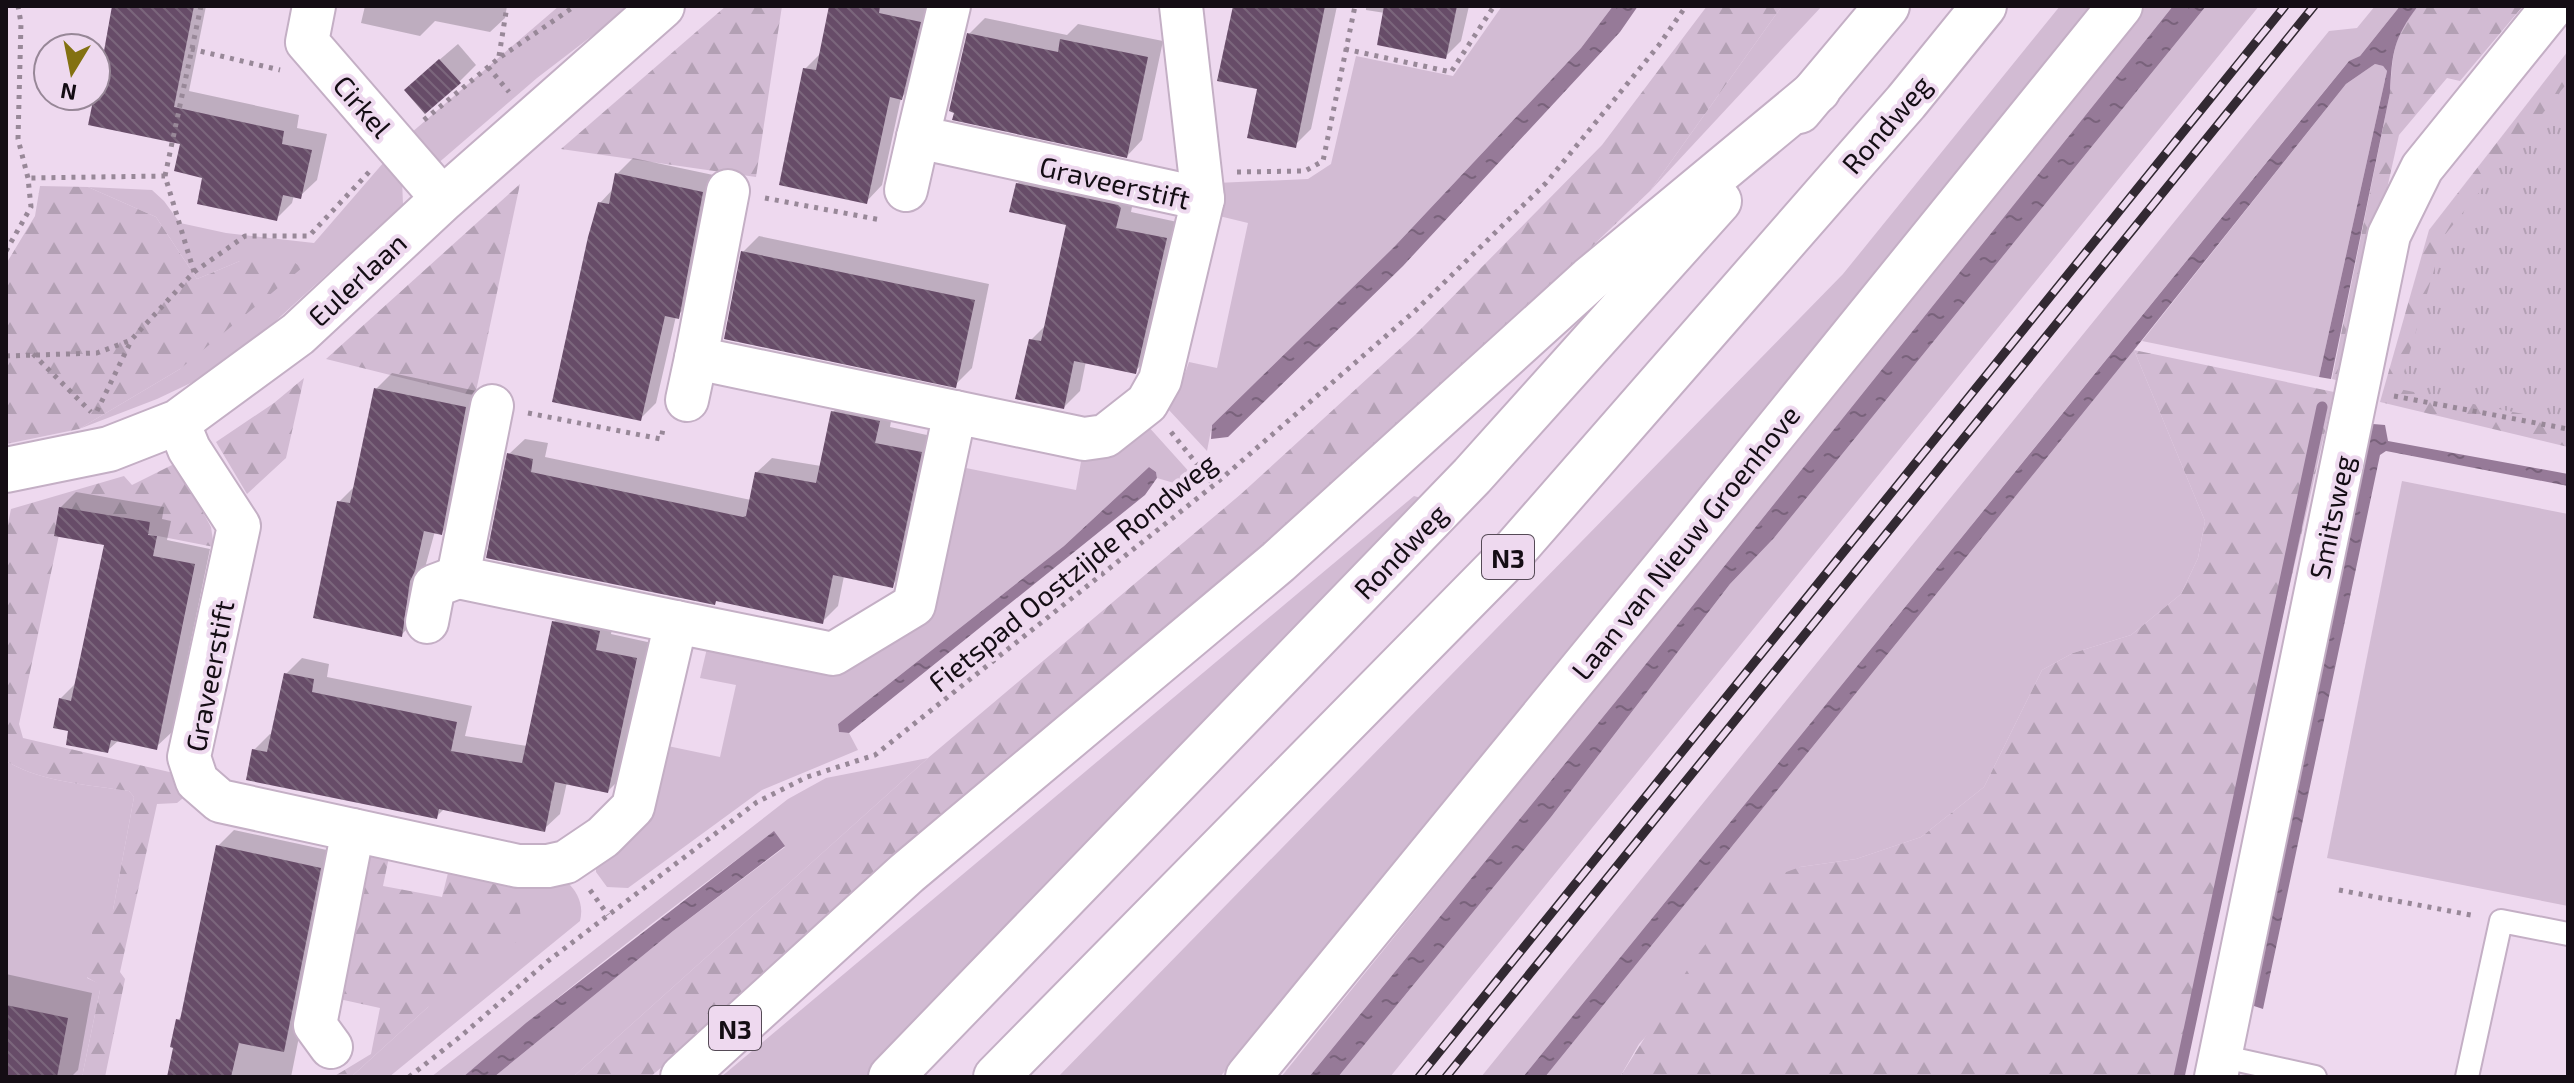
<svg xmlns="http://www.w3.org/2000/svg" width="2574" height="1083" viewBox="0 0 2574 1083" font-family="'Exo 2',sans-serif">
	<defs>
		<pattern id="forest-firs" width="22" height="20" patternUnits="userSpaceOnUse" patternTransform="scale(2)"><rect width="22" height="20" fill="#d2bbd3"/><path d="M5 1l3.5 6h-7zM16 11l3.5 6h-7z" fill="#b3a0b4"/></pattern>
		<pattern id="park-tufts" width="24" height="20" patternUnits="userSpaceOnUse" patternTransform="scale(2)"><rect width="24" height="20" fill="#d2bbd3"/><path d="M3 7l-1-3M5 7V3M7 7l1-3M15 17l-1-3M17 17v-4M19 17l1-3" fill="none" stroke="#b3a0b4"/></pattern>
		<pattern id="water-ripples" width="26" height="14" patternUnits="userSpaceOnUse" patternTransform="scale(2)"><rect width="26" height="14" fill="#967a98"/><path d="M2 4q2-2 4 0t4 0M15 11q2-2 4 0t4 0" fill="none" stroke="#79627b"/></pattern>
		<pattern id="building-back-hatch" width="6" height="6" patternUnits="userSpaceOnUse" patternTransform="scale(2)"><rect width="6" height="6" fill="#674c68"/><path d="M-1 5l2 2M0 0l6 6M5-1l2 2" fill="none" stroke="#7b667c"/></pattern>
	</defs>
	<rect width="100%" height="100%" fill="#eed9ef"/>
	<g fill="#d2bbd3">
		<path d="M559 6H631L537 78 436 165 411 133Z"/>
		<path d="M1502 6H1613L1581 48 1394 247 1212 425 1207 451 1168 409 1177 396 1189 362 1217 368 1248 223 1215 215 1216 183 1308 179 1331 164 1356 56 1453 76Z"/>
		<path d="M1782 6H1822L1650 191Z"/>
		<path d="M2060 6H2093L1666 535 1220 1077H1058L1843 274Z"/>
		<path d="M2146 6H2173L1625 690 1309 1077H1281Z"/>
		<path d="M2206 6H2259L1390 1077H1338L1551 817 1730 584 1774 538Z"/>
		<path d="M2375 6H2400L2360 56 2348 62 1523 1077H1481L2329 31 2357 28Z"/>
		<path d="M2375 64 2383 66 2387 71 2319 377 2142 341 2346 84Z"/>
		<path d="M384 162 402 179 403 205 247 347 195 381 157 399 79 429 180 369 240 261 197 279 156 217 88 187 152 190 164 201 180 223 226 233 314 243Z"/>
		<path d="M2134 350 2205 521 2198 558 2181 594 2131 635 2073 653 2042 670 1984 787 1921 837 1856 859 1800 867 1639 1044 1620 1077H1545Z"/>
		<path d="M1147 425 1192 475 1191 488 1157 478 1156 472 1149 467 1064 546 838 724 839 732 849 733 858 750 762 790 628 888 607 887 596 872V857L663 745 720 757 736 685 700 678 708 644 889 640 961 467 1076 490 1082 456Z"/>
		<path d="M2402 481 2568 514V906L2327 858Z"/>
		<path d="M1414 496 1431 501 873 1077H721Z"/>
		<path d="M928 758 573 1077H494L673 931 785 847 774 832C668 910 563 991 463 1077H431L788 799 826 778Z"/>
		<path d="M6 761C41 782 89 785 129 791L134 797 113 910 87 978 100 984V990L82 1077H6Z"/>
		<path d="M566 881C578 892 584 905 580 921L389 1077H351L428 1007 517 884Z"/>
	</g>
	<g fill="url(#forest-firs)">
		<path d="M726 6H782L756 177 561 149Z"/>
		<path d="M1707 6H1782L1650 191 1298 527 1072 726 650 1077H573L928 758 1241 494 1416 334 1602 145Z"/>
		<path d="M2418 6H2523L2460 81 2447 78 2399 135 2344 382 2332 379 2390 93C2393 53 2392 39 2418 6Z"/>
		<path d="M2568 51V447L2380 402 2429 230Z"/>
		<path d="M520 184 475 396 326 359Z"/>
		<path d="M40 186 88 187 156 217 197 279 240 261 283 254 302 268 180 369 79 429 6 444V264L35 216Z"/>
		<path d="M2134 350 2334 392 2177 1077H1620L1691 964 1748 886 1800 867 1856 859 1921 837 1984 787 2042 670 2073 653 2131 635 2181 594 2198 558 2205 521Z"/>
		<path d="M304 378 286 458 247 494 216 442 274 403Z"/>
		<path d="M176 463 211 527 214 547 107 526 62 521 19 724 23 738 178 774 188 794 177 803 157 804 120 972 125 979 105 1077H82L100 990V985L85 976 95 915 97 912H110L113 910 134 797 129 791C89 785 41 782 6 761V533L11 509 124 476 132 485Z"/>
		<path d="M365 855 389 857 383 886 442 897 449 869 517 884 523 937 428 1007 351 1077H333L371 1054 380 1008 339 999Z"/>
	</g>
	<path fill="url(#park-tufts)" d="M2568 82V423L2399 389 2444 236Z"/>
	<g fill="url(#water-ripples)">
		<path d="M1613 6H1638L1620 32 1403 266 1228 437 1211 439 1212 425 1394 247 1581 48Z"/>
		<path d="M2173 6H2206L1774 538 1730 584 1551 817 1338 1077H1309L1625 690Z"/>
		<path d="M2400 6H2418C2393 39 2392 53 2390 93L2331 379 2319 377 2387 71 2383 66 2375 64 2346 84 2134 350 1545 1077H1523L2349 61 2360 56Z"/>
		<path d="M2373 424 2385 425 2388 441 2568 474V486L2386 451 2380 455 2263 1009 2245 1003Z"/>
		<path d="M1149 467 1156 472 1157 478 1145 495 849 733 839 732 838 724 1064 546Z"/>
		<path d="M774 831 785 846 673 931 494 1077H463L526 1023Z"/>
	</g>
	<g fill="#0003">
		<path d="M115 6H206L189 91 299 115 297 128 327 134 317 180 300 196 294 195 292 203 276 219 205 176 182 142 90 124Z"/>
		<path d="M365 6H507L505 18 490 32 435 21 420 36 361 23Z"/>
		<path d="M831 6H936L917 82 901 98 882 185 866 202 805 69 822 52Z"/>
		<path d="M1236 6H1337L1311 129 1295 145Z"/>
		<path d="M1366 6H1469L1461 41 1445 57 1385 13 1366 10Z"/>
		<path d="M985 18 1067 35 1078 24 1163 41 1142 140 1127 156 969 34Z"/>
		<path d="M458 44 476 65 459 82 424 73Z"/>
		<path d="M633 158 718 176 695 301 676 316 656 403 640 419 600 203 614 188 617 174Z"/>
		<path d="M1033 168 1135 192 1131 212 1182 223 1151 356 1135 371 1086 361 1080 391 1064 407 1031 340 1047 324 1068 223 1017 184Z"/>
		<path d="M759 236 989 284 972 368 956 384 743 252Z"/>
		<path d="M392 373 481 392 457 517 441 533 435 531 426 564 418 618 402 634 339 502 356 485 376 389Z"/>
		<path d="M849 396 894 405 890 427 936 437 908 570 892 585 844 576 838 606 822 622 718 599 714 603 489 557 509 454 525 439 548 443 545 457 751 500 756 473 772 458 821 466 833 412Z"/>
		<path d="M76 492 164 507 162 519 171 521 167 540 210 549 172 732 156 747 119 740 107 751 71 729 60 699 76 683 106 544 60 508Z"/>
		<path d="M569 606 615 615 611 634 652 643 624 775 608 791 567 782 560 814 544 829 445 808 436 817 254 750 270 734 273 735 286 674 302 658 329 664 327 677 472 706 465 736 527 746 554 622Z"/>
		<path d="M234 830 336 852 291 1077H174L178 1020 183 1015 218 846Z"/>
		<path d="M6 974 92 993 78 1070 71 1077H6Z"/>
	</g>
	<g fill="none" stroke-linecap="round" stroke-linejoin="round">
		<path stroke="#967a98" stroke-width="11" d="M2179 1077 2322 407"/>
	</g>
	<g fill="url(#building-back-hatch)">
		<path d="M112 6H194L174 107 284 131 282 144 312 150 301 199 283 195 277 221 197 204 202 178 174 171 180 144 88 125 94 96H96Z"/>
		<path d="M829 6H880L879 13 921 22 902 100 890 97 867 204 779 185 803 68 816 70Z"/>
		<path d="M1233 6H1325L1296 148 1247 138 1257 89 1217 81Z"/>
		<path d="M1384 6H1457L1446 59 1377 45Z"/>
		<path d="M967 33 1058 52 1060 39 1148 57 1127 158 952 120 954 113 949 111Z"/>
		<path d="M439 59 461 83 425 114 404 90Z"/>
		<path d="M615 173 703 192 679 319 665 316 641 421 552 402 588 237 598 202 609 204Z"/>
		<path d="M1016 183 1118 205 1121 208 1116 228 1167 238 1136 374 1074 361 1064 409 1015 399 1029 339 1041 341 1066 225 1009 212Z"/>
		<path d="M741 251 975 300 956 388 724 339Z"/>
		<path d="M374 388 466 407 442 535 424 531 415 571 410 581 402 637 313 618 337 501 350 503Z"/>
		<path d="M831 411 880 421 875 443 922 452 893 588 833 575 823 624 716 601 715 605 486 558 507 453 533 459 531 472 743 517 746 516 755 472 816 483Z"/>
		<path d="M59 507 150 522 148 535 157 536 153 556 195 564 157 750 111 740 108 753 66 745 68 731 53 728 59 698 71 701 104 545 54 536Z"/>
		<path d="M552 621 600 631 596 650 637 658 608 793 555 782 545 832 439 809 437 819 246 780 252 749 267 752 284 673 314 679 312 692 457 722 451 751 522 763Z"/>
		<path d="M216 845 321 868 284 1052 239 1043 231 1077H167L173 1048 170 1047 176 1019 180 1020Z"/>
		<path d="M6 1005 68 1018 57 1077H6Z"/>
	</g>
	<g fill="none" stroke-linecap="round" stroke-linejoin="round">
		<defs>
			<g id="service">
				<path d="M2220 1056 2315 1077"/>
				<path d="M2467 1077 2501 921 2568 934"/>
			</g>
			<g id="minor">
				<path d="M314 6 307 42 443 199"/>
				<path d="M1181 6 1203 199"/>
				<path d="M906 190 918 137"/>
				<path d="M728 191 696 358 955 412"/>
				<path d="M687 400 696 358"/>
				<path d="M492 406 458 577 676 622"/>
				<path d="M178 422 189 449 239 526 189 757 197 781 220 801 518 866H548L566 862 603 837 633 807 676 622 833 654 914 605 955 412 1084 439 1105 436 1147 403 1160 380 1203 199 918 137 949 6"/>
				<path d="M427 622 434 586 458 577"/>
				<path d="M331 1047 315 1025 353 830"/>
				<path d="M2216 1077 2389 235 2422 168 2553 6"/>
			</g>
			<g id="tertiary">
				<path d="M6 470 109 449 178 422 298 334 443 199 662 6"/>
				<path d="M1248 1077 1681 548 2120 6"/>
			</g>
			<g id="trunk">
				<path d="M1799 111 1887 6"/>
				<path d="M683 1077 907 873 1278 562 1590 279 1818 90"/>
				<path d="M891 1077 1472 476 1719 201"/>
				<path d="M996 1077 1511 554 1906 102 1984 6"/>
			</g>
		</defs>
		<use href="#service" stroke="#c4afc5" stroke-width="26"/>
		<use href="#minor" stroke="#c4afc5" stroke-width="46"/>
		<use href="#tertiary" stroke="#c4afc5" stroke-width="48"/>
		<use href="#trunk" stroke="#c4afc5" stroke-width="48"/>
		<g stroke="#988898" stroke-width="5" stroke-dasharray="4 6" stroke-linecap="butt">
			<path d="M191 49 280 70"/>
			<path d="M1345 49 1451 72 1494 6"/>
			<path d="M499 56 507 6"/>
			<path d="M488 67 509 92"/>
			<path d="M424 120 499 58 575 6"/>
			<path d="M1237 172 1305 171 1323 161 1355 6"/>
			<path d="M165 176 201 6"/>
			<path d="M765 198 881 220"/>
			<path d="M6 251 31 207 28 178 18 139 21 23 18 6"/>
			<path d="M194 272 245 236H309L370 171"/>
			<path d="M33 354 91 412"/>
			<path d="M6 356 97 353 131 340 194 272 165 176 28 178"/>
			<path d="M2394 396 2568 429"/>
			<path d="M97 411 131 341"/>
			<path d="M528 413 661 439 663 429"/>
			<path d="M1171 432 1214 485"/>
			<path d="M590 890 608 915"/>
			<path d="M2339 890 2476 916"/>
			<path d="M409 1077 461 1036 548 961 757 802 807 777 875 755 1214 485 1416 310 1546 183 1659 45 1686 6"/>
		</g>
		<use href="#service" stroke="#fff" stroke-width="22"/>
		<use href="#minor" stroke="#fff" stroke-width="42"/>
		<use href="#tertiary" stroke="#fff" stroke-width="44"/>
		<use href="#trunk" stroke="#fff" stroke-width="44"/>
		<defs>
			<g id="rail">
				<path d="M1419 1077 2285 6"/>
				<path d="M1446 1077 2314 6"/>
			</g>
		</defs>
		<use href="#rail" stroke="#322932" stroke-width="9"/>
		<use href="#rail" stroke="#eed9ef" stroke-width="6" stroke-dasharray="18" stroke-linecap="butt"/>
	</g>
	<g text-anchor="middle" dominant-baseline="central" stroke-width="8" stroke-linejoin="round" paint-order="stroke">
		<g fill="#eed9ef" stroke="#554a56" stroke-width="2">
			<rect x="1482" y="535" width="52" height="44" rx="6"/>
			<rect x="709" y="1006" width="52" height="44" rx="6"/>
		</g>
		<g font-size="26" font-weight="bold" fill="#140d14">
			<text x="1508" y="557">N3</text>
			<text x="735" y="1028">N3</text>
		</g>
		<g font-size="28" fill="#140d14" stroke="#eed9ef">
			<text transform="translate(363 106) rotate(49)">Cirkel</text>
			<text transform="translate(1886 124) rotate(-49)">Rondweg</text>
			<text transform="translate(1115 182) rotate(13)">Graveerstift</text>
			<text transform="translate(357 279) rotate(-43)">Eulerlaan</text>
			<text transform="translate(2331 517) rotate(-78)">Smitsweg</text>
			<text transform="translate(1685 542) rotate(-51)">Laan van Nieuw Groenhove</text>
			<text transform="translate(1400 551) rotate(-46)">Rondweg</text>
			<text transform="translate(1072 572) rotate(-39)">Fietspad Oostzijde Rondweg</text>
			<text transform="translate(209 676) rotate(-79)">Graveerstift</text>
		</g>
	</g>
	<rect width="2574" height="1083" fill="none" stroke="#140d14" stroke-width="16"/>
	<g transform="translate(72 72) rotate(190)"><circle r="38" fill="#eed9ef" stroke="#978797" stroke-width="2"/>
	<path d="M0-6L14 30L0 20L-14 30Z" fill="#837111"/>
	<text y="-12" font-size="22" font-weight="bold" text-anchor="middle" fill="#140d14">N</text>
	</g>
</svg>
